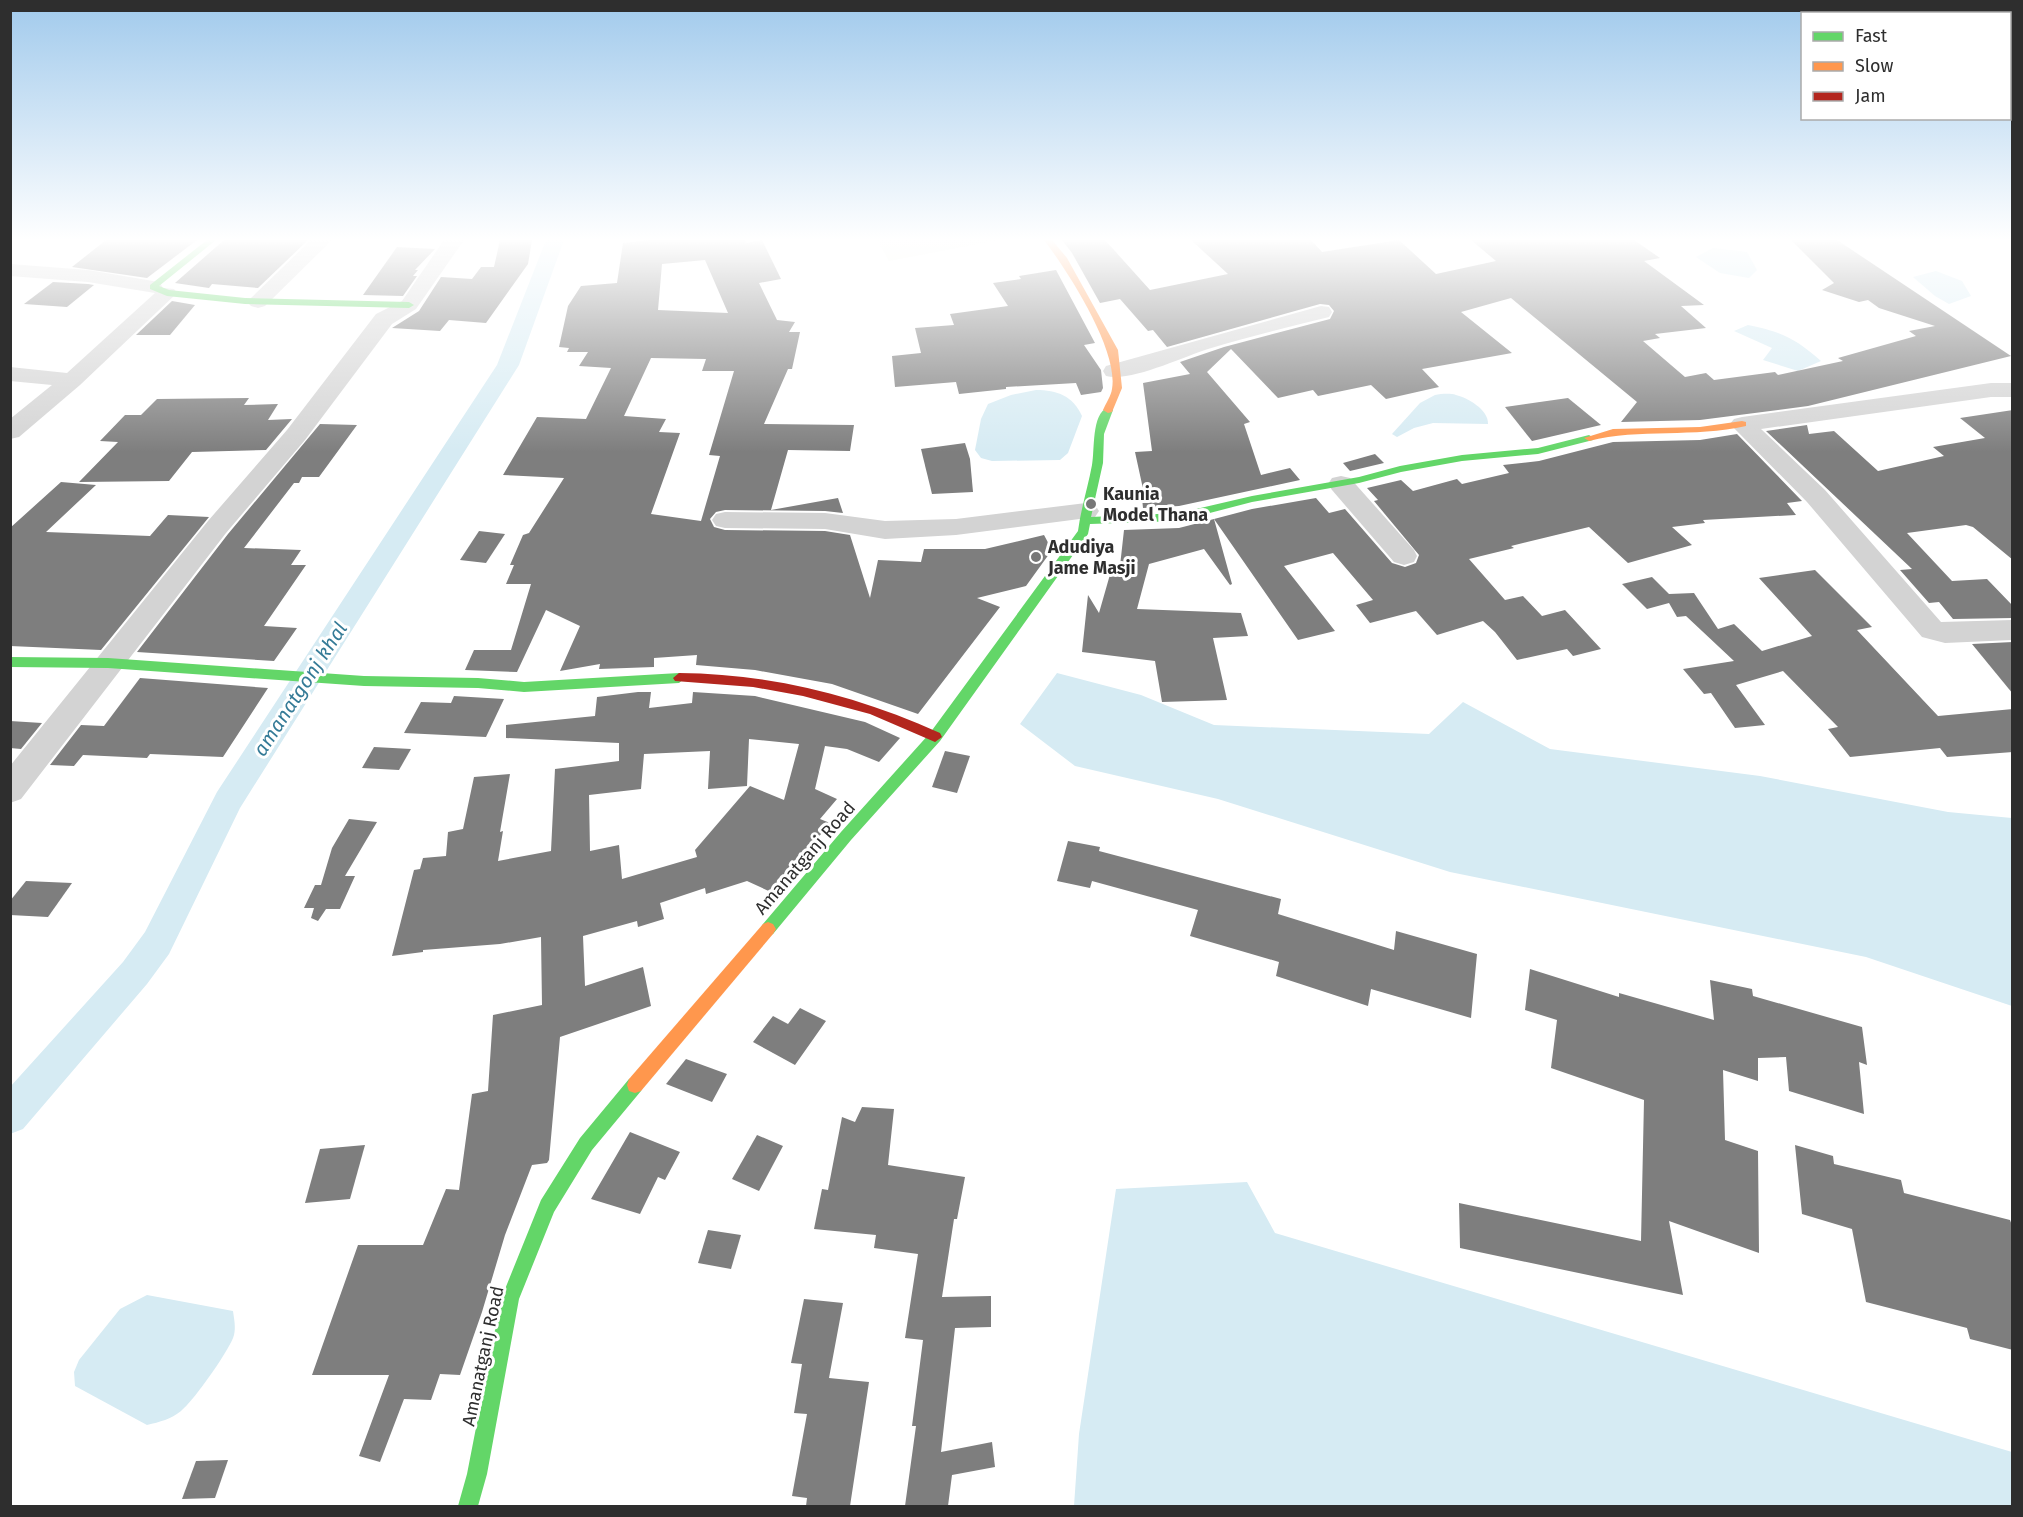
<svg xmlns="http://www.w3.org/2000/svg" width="2023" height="1517" viewBox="0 0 2023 1517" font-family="'Fira Sans',sans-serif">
	<rect width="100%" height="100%" fill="#fff"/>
	<path fill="#f1f5eb" d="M877 240H1000L889 261Z"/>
	<g fill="#d6ebf3">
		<path d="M1713 248 1747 252 1757 270 1749 278 1720 273 1696 257Z"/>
		<path d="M1936 271 1962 281 1971 296 1949 304 1935 296 1913 277Z"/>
		<path d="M1748 325C1782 332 1795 338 1821 361L1798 371 1763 360 1772 348 1734 331Z"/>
		<path d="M1036 390C1057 390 1073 396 1082 416L1068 453 1060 460 992 461 981 458 975 450 981 419 988 404 1011 395Z"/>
		<path d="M1435 395C1441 394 1450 393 1456 395 1468 398 1489 410 1488 424L1433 423 1414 428 1397 437 1392 434 1420 403Z"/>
		<path d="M1057 673 1141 695 1214 725 1429 734 1463 702 1550 749 1760 776 1948 812 2012 818V1006L1866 957 1450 872 1218 799 1075 766 1020 724Z"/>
		<path d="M1247 1182 1275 1233 2012 1452V1506H1074L1079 1434 1116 1189Z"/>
		<path d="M147 1295 233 1311C234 1319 236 1327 234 1335 231 1348 193 1402 181 1411 171 1419 160 1422 147 1425L75 1386 74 1372 79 1360 120 1309Z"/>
	</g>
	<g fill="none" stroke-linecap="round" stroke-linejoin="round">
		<path fill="#d6ebf3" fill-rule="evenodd" d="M546 240H564L519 365 240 808 169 954 147 984 23 1129 10 1134V1087L123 962 145 932 217 792 497 365Z"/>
	</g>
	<g fill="#7e7e7e" fill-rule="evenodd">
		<path d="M106 240H197L147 278 72 267Z"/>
		<path d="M224 240H308L258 288 212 284 209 288 175 283Z"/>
		<path d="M500 240H532L528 264 486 323 449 320 440 331 392 328 419 311 441 277 472 279 481 267H494Z"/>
		<path d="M650 240H745L746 243 762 240 781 279 759 283 777 320 795 322 789 332H800L792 369H788L764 424 854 425 850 451 788 450 771 510 838 498 843 513 825 511 725 510 716 512 710 519 714 527 725 530 825 531 850 535 870 598 878 560 921 562 924 549H985L1044 535 1052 550 1026 586 977 598 1000 607 918 714 832 684 755 670 696 665 697 655 654 658V667L599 669 600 664 560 671 580 626 546 610 517 672 465 670 474 650H511L531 584H506L514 565H510L523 535 529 533 564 478 503 475 537 417 586 419 611 368 579 366 588 352H567L569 348 559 347 568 306 581 286 617 283 623 243ZM705 260 728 313 658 310 662 264ZM651 358 706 359 702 371H734L709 455 720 456 701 521 651 514 680 433 659 432 666 419 624 416Z"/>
		<path d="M1062 240H1105L1150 290 1228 274 1191 240H1311L1322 252 1399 240 1436 274 1496 261 1471 240H1634L1660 258 1644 261 1704 305 1681 306 1706 328 1655 334 1660 338 1643 341 1685 377 1706 373 1714 380 1775 372 1778 375 1843 361 1838 358 1916 336 1909 331 1935 326 1879 308 1868 300 1859 302 1822 290 1834 283 1791 240H1837L2011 356 1808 406 1700 420 1621 422 1637 402 1511 298 1461 312 1512 353 1422 369 1439 387 1386 399 1371 385 1318 396 1313 390 1278 398 1231 349 1207 372 1250 422 1244 424 1261 475 1290 468 1300 480 1179 506 1143 508 1142 498H1145L1135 452 1152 451 1143 383 1190 374 1180 362 1224 347 1330 319 1334 311 1329 305 1320 304 1167 347 1153 330 1148 331 1120 299 1100 303 1072 253Z"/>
		<path d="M397 247 435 249 415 270H418L413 276H417L403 296 363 295Z"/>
		<path d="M1056 270 1095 343 1084 345 1101 370 1103 388 1101 392 1081 395 1076 383 1006 387V389L959 394 956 382 895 387 892 356 921 353 915 328 954 325 950 314 1008 306 993 283 1021 279 1019 276Z"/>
		<path d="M53 282 88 284 94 285 67 307 24 304Z"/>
		<path d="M172 301 195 305 170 335H136Z"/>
		<path d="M249 398 244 405 278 404 268 420 292 419 266 450 192 452 169 481 79 482 118 442 100 441 125 415H141L157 399Z"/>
		<path d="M1568 398 1601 425 1532 441 1505 407Z"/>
		<path d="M2013 410V560L1973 527 1966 525 1907 533 1952 581 1987 579 2013 606V618L1953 619 1939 602 1929 603 1900 570 1912 569 1766 431 1807 425 1809 434 1834 431 1878 471 1944 456 1933 447 1985 438 1960 418Z"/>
		<path d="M320 424 357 425 319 477H302L299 483H294L244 548 301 550 291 565H306L264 626 297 628 274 661 137 652 228 534Z"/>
		<path d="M1737 434 1802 501 1787 503 1796 515 1703 520 1705 523 1672 527 1692 545 1628 563 1589 527 1511 546 1514 548 1469 559 1505 600 1523 596 1542 616 1565 610 1601 649 1573 656 1567 649 1517 660 1495 632 1483 621 1437 635 1416 611 1370 623 1356 605 1373 600 1333 553 1284 566 1335 631 1298 640 1214 519 1252 509 1316 498 1329 513 1345 509 1392 563 1405 567 1416 563 1419 555 1374 501 1378 500 1367 488 1401 480 1413 491 1457 479 1462 484 1509 473 1503 465 1539 461 1613 442 1700 440Z"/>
		<path d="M965 443 970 459 973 492 932 494 921 449Z"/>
		<path d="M1375 454 1384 463 1350 471 1343 463Z"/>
		<path d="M61 482 96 485 46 532 150 536 168 515 209 517 101 650 10 646V528Z"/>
		<path d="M1214 519 1232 584 1230 585 1204 549 1149 564 1137 609 1241 613 1248 636 1213 638 1227 700 1162 702 1155 661 1082 652 1088 595 1099 613 1113 564 1120 566 1124 530 1179 528Z"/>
		<path d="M479 531 505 534 486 563 460 560Z"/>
		<path d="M1815 570 1872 627 1857 630 1938 716 2013 709V752L1947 757 1940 748 1850 757 1828 729 1838 727 1783 671 1736 685 1765 725 1735 728 1711 693 1704 694 1683 669 1734 661 1686 616 1677 617 1669 603 1647 609 1622 584 1652 577 1669 594 1694 593 1718 629 1734 624 1762 651 1812 636 1759 578Z"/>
		<path d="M2013 642V694L1972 644Z"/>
		<path d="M140 678 268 688 223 757 150 754 147 758 83 755 74 766 50 765 81 725 104 726Z"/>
		<path d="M638 692H651L649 708 692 703 693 692 755 696 865 722 900 738 879 762 847 749 825 746 815 789 837 799 820 819 830 823 773 893 747 881 706 894 705 888 660 903 664 919 638 927 637 921 583 936 585 986 643 967 651 1006 560 1037 549 1160 547 1163 532 1165 505 1235 482 1312 460 1375 440 1374 431 1400 404 1399 380 1462 359 1456 389 1375H312L358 1245H423L446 1189 459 1190 472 1094 488 1091 493 1015 542 1005 541 937 500 944 423 950V952L392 956 414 870 420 869 423 858 446 856 448 832 463 829 474 777 510 774 500 832 503 831 498 861 551 851 555 769 619 761V743L506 738V725L595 716 597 697ZM749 739 799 744 784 800 750 786 695 850 697 857 622 879 619 845 590 851 589 795 641 789 644 754 710 751 708 789 747 786Z"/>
		<path d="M454 696 504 699 486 737 404 733 421 702 451 703Z"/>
		<path d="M10 721 42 723 21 749 10 748Z"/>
		<path d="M374 747 411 749 399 770 362 768Z"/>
		<path d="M945 751 970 756 957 793 932 787Z"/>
		<path d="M349 819 377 822 345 876H355L340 909H326L318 921 311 918 314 908H304L315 885H321L332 848Z"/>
		<path d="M1068 841 1100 847 1099 851 1281 899 1278 914 1394 950 1396 931 1477 954 1471 1018 1371 989 1368 1006 1276 976 1279 962 1190 936 1198 910 1092 881 1090 888 1057 881Z"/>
		<path d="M26 881 72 883 48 917 10 915V901Z"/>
		<path d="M1530 969 1619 997V993L1714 1020 1710 980 1752 989 1753 996 1862 1027 1867 1065 1859 1062 1864 1114 1789 1091 1786 1057 1758 1058V1081L1723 1070 1725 1140 1758 1151 1759 1253 1669 1221 1683 1295 1460 1248 1459 1203 1641 1241 1644 1100 1551 1068 1557 1020 1525 1010Z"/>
		<path d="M800 1008 826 1021 795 1065 753 1042 773 1016 788 1024Z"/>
		<path d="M686 1059 727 1074 712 1102 666 1084Z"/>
		<path d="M862 1107 894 1109 888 1165 965 1177 957 1219H954L942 1297 991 1296V1327L955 1328 941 1452 992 1442 995 1467 952 1475 948 1506H905L916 1426H912L923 1340 905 1338 918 1254 874 1248 876 1235 814 1229 822 1189 828 1190 842 1117 855 1122Z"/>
		<path d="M630 1132 680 1152 665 1180 658 1177 640 1214 591 1199Z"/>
		<path d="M757 1135 783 1146 759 1191 732 1179Z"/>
		<path d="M365 1145 350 1199 305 1203 320 1149Z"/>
		<path d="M1795 1145 1833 1156 1834 1164 1901 1180 1904 1193 2010 1220 2013 1228V1350L1970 1339 1967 1328 1866 1302 1852 1229 1802 1214Z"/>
		<path d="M708 1230 741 1235 731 1269 698 1263Z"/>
		<path d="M804 1299 843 1303 829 1378 869 1382 850 1506H806L807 1498 792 1496 807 1414 794 1413 802 1364 791 1363Z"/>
		<path d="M228 1460 215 1498 182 1499 196 1461Z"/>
	</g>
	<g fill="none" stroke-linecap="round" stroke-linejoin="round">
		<g fill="#d3d3d3" fill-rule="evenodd">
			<path d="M311 240H332L265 306 258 308 251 306 247 302 251 298Z"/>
			<path d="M444 240H464L416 309 392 324 305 440 226 533 21 799 10 803V766L208 521 287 430 376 314 402 301Z"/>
			<path d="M10 264 88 270 153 281 160 283 163 288 174 289 177 293 80 385 19 437 10 439V419L52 385 10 381V367L67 373 155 293 88 282 10 276Z"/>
			<path d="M1321 306 1329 307 1332 312 1329 317C1288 327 1248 337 1208 349 1182 357 1132 382 1106 376L1103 371 1106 366Z"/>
			<path d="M1991 383H2012V397H1991L1761 429 1825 490 1941 622 2012 620V640L1945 643 1922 637 1807 502 1730 424 1734 419 1742 417Z"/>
			<path d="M1341 476 1350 478 1414 550 1417 556 1414 562 1404 565 1394 562 1332 490 1328 484 1332 478Z"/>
			<path d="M1086 503 1095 505 1099 511 1095 517 956 535 885 539 825 529 725 528 716 526 712 520 716 514 725 512 825 513 885 521 956 519Z"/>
		</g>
		<g fill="#63d668" fill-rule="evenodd">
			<path d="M207 240H216L159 286 169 290 245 298 409 302 414 305 409 308 245 304 167 296 150 289V285Z"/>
			<path d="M1108 407 1113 410 1104 434 1103 463 1091 517 1179 513 1252 496 1359 477 1400 466 1462 455 1538 448 1589 435 1594 438 1593 440 1538 454 1462 461 1401 472 1359 483 1252 502 1179 521 1090 524 1088 534 940 741 851 840 773 934 768 936 763 934 760 929 763 924 841 832 930 733 1078 531C1081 508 1088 487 1092 465 1095 450 1091 414 1108 407Z"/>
			<path d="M10 657 108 658 364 676 478 678 524 682 679 673 685 678 679 683 524 692 478 688 364 686 108 668 10 667Z"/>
			<path d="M635 1077 641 1079 643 1085 641 1091 592 1150 554 1212 519 1299 487 1474 478 1506H458L467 1474 501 1299 541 1200 580 1138 629 1079Z"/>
		</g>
		<g fill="#ff974d" fill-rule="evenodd">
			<path d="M1044 240H1052L1067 258 1118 350 1122 388 1112 412 1108 413 1103 410C1106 403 1111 396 1112 389 1119 350 1067 270 1044 240Z"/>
			<path d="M1742 421 1746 422V426C1694 438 1640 428 1589 441L1584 438 1613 429 1700 427Z"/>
			<path d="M768 922 773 924 776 929 773 934 641 1091 635 1093 629 1091 627 1085 629 1079 763 924Z"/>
		</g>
		<path fill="#b3261e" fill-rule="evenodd" d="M679 673C771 674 856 695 940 733L942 737 935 742 870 714 803 696 753 687 675 681 673 678Z"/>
	</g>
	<linearGradient id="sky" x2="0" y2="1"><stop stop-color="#a1caec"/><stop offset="0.53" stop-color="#fff"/><stop offset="1" stop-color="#fff" stop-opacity="0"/></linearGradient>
	<rect width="2023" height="452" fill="url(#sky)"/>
	<g fill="#777" stroke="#fff" stroke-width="2">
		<circle cx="1091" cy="504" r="6"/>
		<circle cx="1036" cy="557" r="6"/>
	</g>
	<g text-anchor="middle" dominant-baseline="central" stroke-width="6" stroke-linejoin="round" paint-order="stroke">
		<g font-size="18" font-weight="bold" fill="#2e2e2e" stroke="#fff" text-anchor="start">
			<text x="1103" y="494">Kaunia<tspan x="1103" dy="21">Model Thana</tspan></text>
			<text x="1048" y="547">Adudiya<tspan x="1048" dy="21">Jame Masji</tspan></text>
		</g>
		<g font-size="18" fill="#2e2e2e" stroke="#fff">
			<text transform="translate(805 858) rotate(-49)">Amanatganj Road</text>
			<text transform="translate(483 1356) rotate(-78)">Amanatganj Road</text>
		</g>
		<g font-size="20" font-style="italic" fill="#357b97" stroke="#fff">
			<text transform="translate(300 689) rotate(-57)">amanatgonj khal</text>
		</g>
	</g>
	<rect width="2023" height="1517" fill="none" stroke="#2e2e2e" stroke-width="24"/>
	<rect x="1801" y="12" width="210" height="108" fill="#ffffff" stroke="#ababab" stroke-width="1.5"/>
	<rect x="1813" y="32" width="30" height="9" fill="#63d668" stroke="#ababab" stroke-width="1.5"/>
	<text x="1855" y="42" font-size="18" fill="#2e2e2e">Fast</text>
	<rect x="1813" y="62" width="30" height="9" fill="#ff974d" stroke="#ababab" stroke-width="1.5"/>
	<text x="1855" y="72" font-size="18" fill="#2e2e2e">Slow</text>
	<rect x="1813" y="92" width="30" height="9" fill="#b3261e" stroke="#ababab" stroke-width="1.5"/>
	<text x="1855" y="102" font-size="18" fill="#2e2e2e">Jam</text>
</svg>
